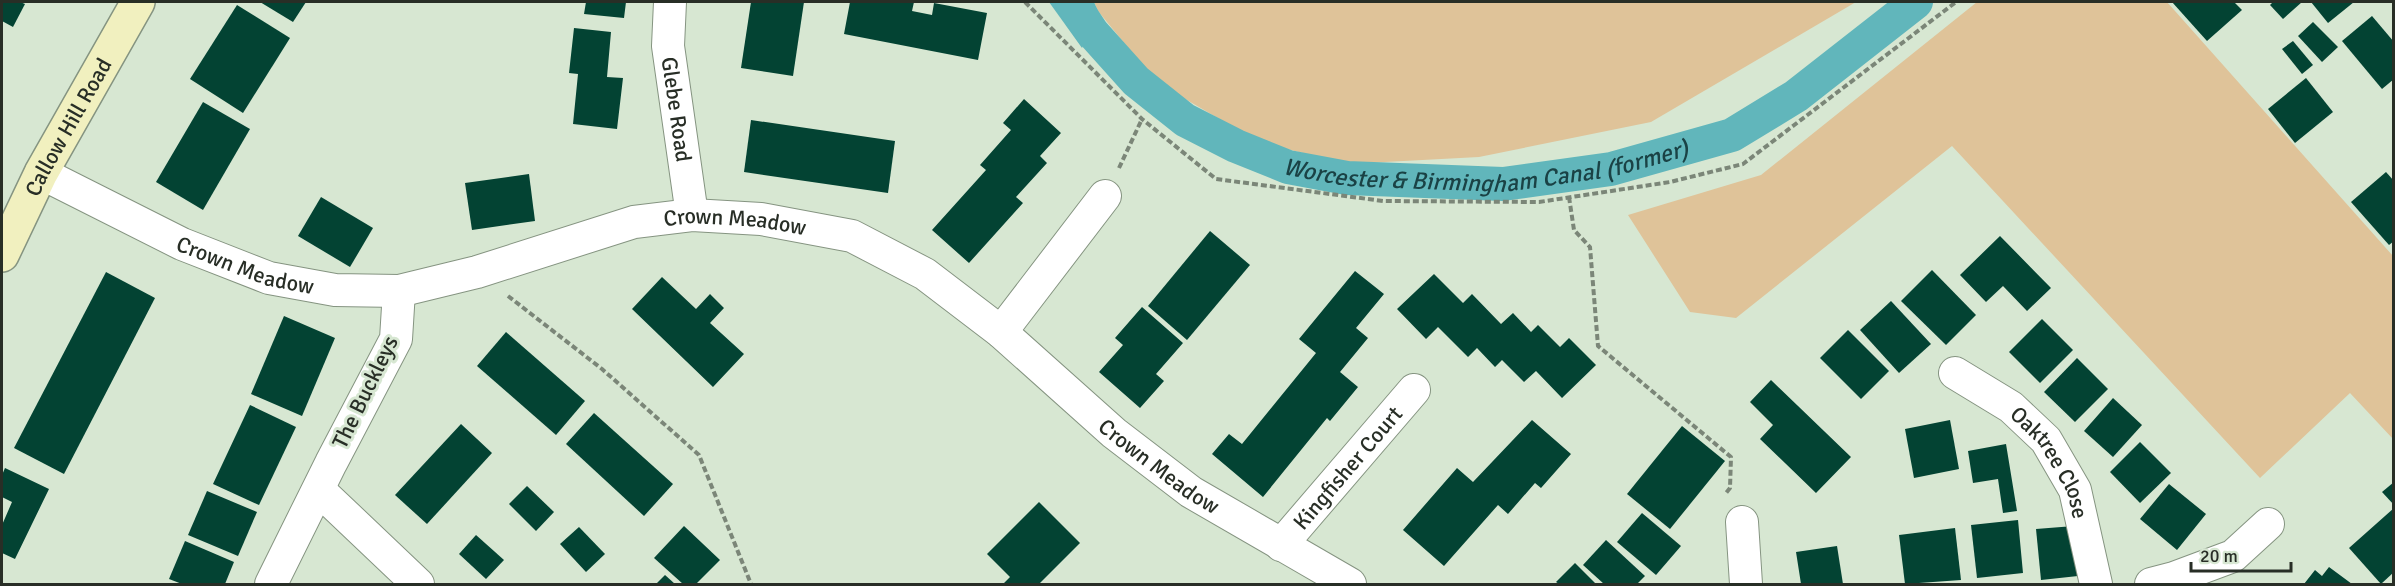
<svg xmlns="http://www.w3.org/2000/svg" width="2395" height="586" viewBox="0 0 2395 586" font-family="Signika,sans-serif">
	<rect width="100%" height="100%" fill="#d7e7d2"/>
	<g fill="#dfc399">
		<path d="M1094 2H1856L1651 122 1479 157 1347 164 1259 142 1156 82 1098 11Z"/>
		<path d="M1977 2H2167L2393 256V439L2350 393 2260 478 1952 146 1736 318 1690 312 1628 215 1761 175Z"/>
	</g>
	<path fill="#61b6bb" d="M1049 2H1094L1098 11 1082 48Z"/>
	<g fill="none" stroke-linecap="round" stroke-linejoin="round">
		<path stroke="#61b6bb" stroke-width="34" id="s1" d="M1072 2 1092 32 1136 81 1185 120 1236 146 1288 167 1347 178 1503 184 1611 169 1732 135 1796 96 1916 2"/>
	</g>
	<g fill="#034333">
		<path d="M2 2H20L25 4 13 27 2 21Z"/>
		<path d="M260 2H306L293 22Z"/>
		<path d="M586 2H626L624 18 584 14Z"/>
		<path d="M751 2H804L793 76 741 68Z"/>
		<path d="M850 2H914L912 11 932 15 934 3 987 13 978 60 844 34Z"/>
		<path d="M2172 2H2234L2242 10 2207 41Z"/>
		<path d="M2273 2H2302L2283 19 2270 5Z"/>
		<path d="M2311 2H2354L2328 23Z"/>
		<path d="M237 5 290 38 243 113 190 79Z"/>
		<path d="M2372 16 2394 42V79L2382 89 2342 41Z"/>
		<path d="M2313 22 2338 47 2322 62 2298 36Z"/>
		<path d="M574 28 611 32 607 77 623 78 617 129 573 124 578 74 569 73Z"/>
		<path d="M2293 41 2313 65 2302 74 2282 49Z"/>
		<path d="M2306 78 2333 112 2295 143 2268 109Z"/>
		<path d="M1024 99 1061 133 1040 156 1047 163 1016 197 1023 203 969 263 932 230 986 170 980 165 1011 130 1003 123Z"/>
		<path d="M203 102 250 129 203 210 156 182Z"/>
		<path d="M751 120 895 141 888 193 744 172Z"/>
		<path d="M2386 172 2394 181V241L2389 245 2351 202Z"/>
		<path d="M529 174 535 221 472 230 465 183Z"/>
		<path d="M321 197 373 228 350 267 298 236Z"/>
		<path d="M1210 231 1250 265 1187 340 1148 306Z"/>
		<path d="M2000 236 2051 288 2027 311 2003 286 1986 302 1960 275Z"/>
		<path d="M1932 270 1976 315 1946 345 1901 301Z"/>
		<path d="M1355 271 1384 294 1356 328 1368 338 1340 372 1358 387 1330 421 1327 418 1263 497 1212 454 1229 434 1242 444 1316 353 1299 339Z"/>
		<path d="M106 272 155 298 64 474 14 448Z"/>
		<path d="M1434 274 1463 303 1472 294 1501 324 1513 313 1531 332 1538 325 1560 347 1569 338 1596 365 1562 398 1536 371 1524 382 1502 360 1495 367 1477 348 1468 357 1438 327 1426 339 1397 309Z"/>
		<path d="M662 277 696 309 710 294 724 308 710 323 744 354 713 387 632 309Z"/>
		<path d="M1891 301 1931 344 1899 373 1860 330Z"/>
		<path d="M1142 307 1183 343 1156 374 1164 381 1140 408 1099 372 1123 345 1115 338Z"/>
		<path d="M284 316 335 338 302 416 251 394Z"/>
		<path d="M2042 319 2073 350 2040 383 2009 352Z"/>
		<path d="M1848 330 1889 371 1861 399 1820 358Z"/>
		<path d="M506 332 585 401 556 435 477 366Z"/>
		<path d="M2077 358 2108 389 2075 422 2044 392Z"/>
		<path d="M1771 380 1851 457 1816 493 1760 439 1773 425 1750 402Z"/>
		<path d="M2113 398 2142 425 2113 457 2084 431Z"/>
		<path d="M250 405 296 427 259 505 213 484Z"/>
		<path d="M594 413 673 484 644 516 566 444Z"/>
		<path d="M1532 420 1571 454 1541 488 1535 483 1508 514 1498 505 1444 566 1403 530 1457 468 1473 482Z"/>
		<path d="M1950 420 1959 469 1914 478 1905 429Z"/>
		<path d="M461 424 492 453 427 524 395 495Z"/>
		<path d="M1682 426 1725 461 1670 529 1627 494Z"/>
		<path d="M2140 442 2171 473 2140 503 2110 472Z"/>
		<path d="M2006 444 2017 511 2003 513 1998 479 1973 483 1968 451Z"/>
		<path d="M5 468 49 489 15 559 2 553V525L12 502 2 497V475Z"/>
		<path d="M2394 482V505L2382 492Z"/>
		<path d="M2169 484 2206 514 2177 550 2140 519Z"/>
		<path d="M527 486 554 512 536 531 509 504Z"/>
		<path d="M207 491 257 512 238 556 188 535Z"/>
		<path d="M1039 502 1080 543 1040 583 1041 584H1003L1010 577 987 554Z"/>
		<path d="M2394 508V572L2381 584 2349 548Z"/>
		<path d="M1642 513 1681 546 1656 575 1617 542Z"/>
		<path d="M2018 520 2023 573 1977 578 1971 525Z"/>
		<path d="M684 526 720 560 696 584H683L654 558Z"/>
		<path d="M2074 526 2078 576 2041 580 2036 529Z"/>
		<path d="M579 527 605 554 586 572 560 544Z"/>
		<path d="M1955 528 1961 580 1905 584 1899 535Z"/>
		<path d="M476 535 504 560 486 579 459 554Z"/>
		<path d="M1606 540 1645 576 1637 584H1604L1583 565Z"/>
		<path d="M185 541 234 562 225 584H182L169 579Z"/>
		<path d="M1837 546 1843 584H1801L1796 552Z"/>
		<path d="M1575 563 1596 584H1559L1556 582Z"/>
		<path d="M2329 567 2352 584H2304L2315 570 2322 576Z"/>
		<path d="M665 575 675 584H656Z"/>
	</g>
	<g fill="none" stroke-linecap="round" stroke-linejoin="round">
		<defs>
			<g id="street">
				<path id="s2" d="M670 2 668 46 692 215"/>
				<path id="s3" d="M41 173 182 244 269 278 335 290 399 291 477 272 634 222 692 215 761 219 852 236 925 274 1001 332 1114 433 1191 492 1350 584"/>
				<path d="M1001 332 1105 196"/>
				<path id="s4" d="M1955 373 2011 407 2046 440 2075 490 2096 584"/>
				<path d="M319 490 418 584"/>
				<path d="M1742 522 1746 584"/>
				<path id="s5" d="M1281 545 1414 390"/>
				<path d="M271 584 331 463 396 339 399 291"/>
				<path d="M2151 584 2174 578 2233 556 2268 524"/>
			</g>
			<g id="secondary">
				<path id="s6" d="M2 255 41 173 138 2"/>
			</g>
		</defs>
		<use href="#street" stroke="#859481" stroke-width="34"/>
		<use href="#secondary" stroke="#859481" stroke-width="36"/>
		<g stroke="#7b8678" stroke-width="4" stroke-dasharray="6 3" stroke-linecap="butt">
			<path d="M1025 2 1142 119 1216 179 1383 201 1539 202 1670 182 1743 164 1956 2"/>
			<path d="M1119 168 1142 119"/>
			<path d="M1569 197 1574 230 1590 247 1598 346 1731 457 1730 488 1726 493"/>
			<path d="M508 296 602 369 699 455 751 584"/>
		</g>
		<use href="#street" stroke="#fff" stroke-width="32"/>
		<use href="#secondary" stroke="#f1f0bf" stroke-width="33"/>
	</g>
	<g text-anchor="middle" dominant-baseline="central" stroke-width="6" stroke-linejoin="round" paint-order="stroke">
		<g font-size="22" fill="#282e26" stroke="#d7e7d2">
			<text stroke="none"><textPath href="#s2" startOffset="108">Glebe Road</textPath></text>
			<text stroke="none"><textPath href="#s6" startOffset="144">Callow Hill Road</textPath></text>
			<text stroke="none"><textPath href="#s3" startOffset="729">Crown Meadow</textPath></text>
			<text stroke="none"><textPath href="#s3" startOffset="225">Crown Meadow</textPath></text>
			<text transform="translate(365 392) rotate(-64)">The Buckleys</text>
			<text stroke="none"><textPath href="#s3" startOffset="1233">Crown Meadow</textPath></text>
			<text stroke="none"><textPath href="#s4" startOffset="135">Oaktree Close</textPath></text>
			<text stroke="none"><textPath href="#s5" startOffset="102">Kingfisher Court</textPath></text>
		</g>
		<g font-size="24" font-style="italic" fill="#1a4245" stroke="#d7e7d2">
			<text stroke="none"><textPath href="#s1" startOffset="478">Worcester &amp; Birmingham Canal (former)</textPath></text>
		</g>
	</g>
	<rect width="2395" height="586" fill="none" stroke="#282e26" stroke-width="6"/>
	<path d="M2191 562v9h100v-9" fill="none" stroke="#282e26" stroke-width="3"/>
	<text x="2200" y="562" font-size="18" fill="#282e26" stroke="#d7e7d2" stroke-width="4.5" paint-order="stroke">20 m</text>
</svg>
